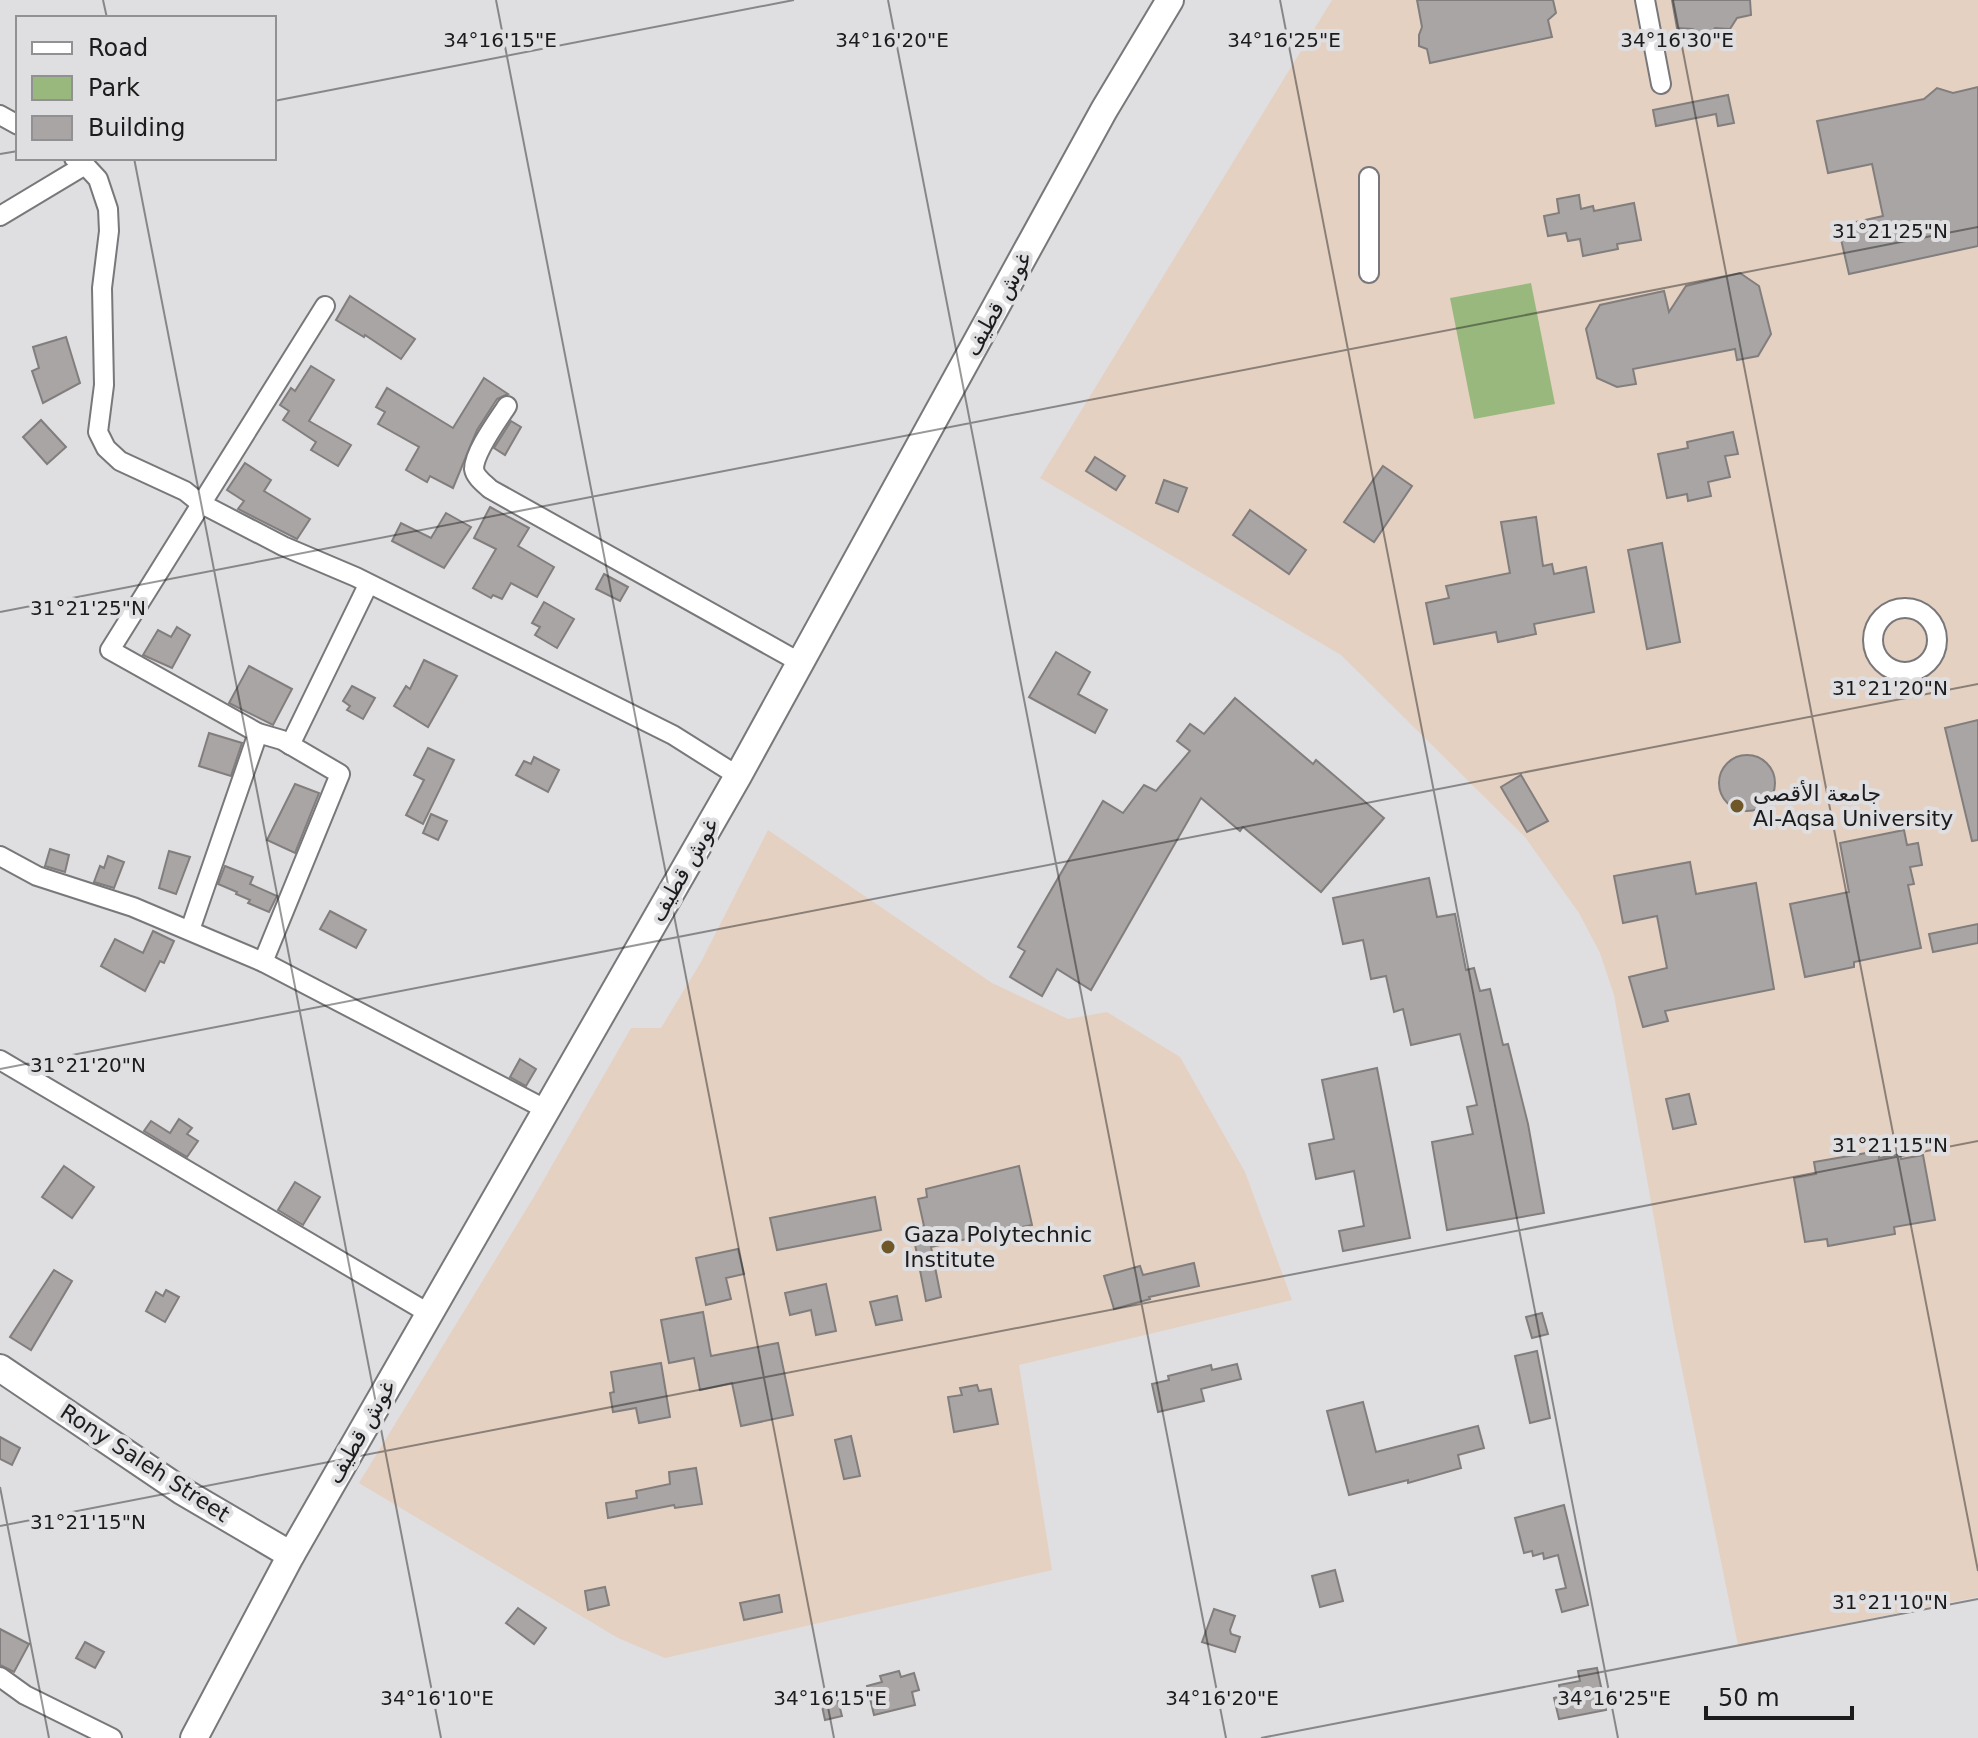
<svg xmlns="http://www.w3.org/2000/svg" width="1978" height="1738" viewBox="0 0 1978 1738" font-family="'DejaVu Sans',Cairo,sans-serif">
	<rect width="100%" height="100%" fill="#dfdee1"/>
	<g fill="#e5d1c2">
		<path d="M1332 0H1978V1597L1738 1645 1674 1330 1614 995 1600 953 1579 913 1525 837 1341 655 1040 478Z"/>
		<path d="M768 830 992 983 1068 1019 1107 1012 1180 1057 1245 1172 1292 1300 1019 1365 1052 1570 665 1658 618 1638 359 1483 535 1195 631 1028H661L701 962Z"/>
	</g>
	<path fill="#99b87d" d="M1531 283 1555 404 1474 419 1450 298Z"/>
	<g fill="#a9a5a4" stroke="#817e7d" stroke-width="2">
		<path d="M1417 0H1553L1556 13 1548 20 1552 37 1430 63 1427 49 1419 46V35L1422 27Z"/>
		<path d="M1672 0H1750L1751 15 1737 18 1730 29 1715 28 1705 39 1693 29 1677 28Z"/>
		<path d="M1978 87V246L1849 274 1838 226 1883 216 1872 164 1828 173 1817 121 1924 99 1937 88 1953 93Z"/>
		<path d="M1728 95 1734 123 1718 126 1716 114 1656 126 1653 110Z"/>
		<path d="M1579 195 1581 209 1593 206 1594 211 1634 203 1641 240 1617 244 1618 249 1583 256 1580 239 1568 241 1566 233 1548 236 1544 216 1559 213 1557 199Z"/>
		<path d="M1740 273 1759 286 1771 334 1758 356 1737 360 1735 349 1633 369 1636 384 1617 387 1597 378 1586 329 1600 305 1664 291 1669 312 1686 286Z"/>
		<path d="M350 296 415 339 401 359 365 335 364 337 336 320Z"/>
		<path d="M66 337 80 383 43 403 32 371 39 368 33 347Z"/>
		<path d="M311 366 334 380 309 421 351 445 338 466 311 450 316 442 283 420 289 411 280 405 291 388 295 391Z"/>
		<path d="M484 378 508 394 497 399 477 430 453 488 430 476 427 482 406 470 419 447 378 424 385 412 376 407 387 388 453 428Z"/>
		<path d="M41 420 66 447 47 464 23 437Z"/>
		<path d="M511 421 521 427 505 455 494 448Z"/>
		<path d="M1733 432 1738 454 1725 456 1730 477 1708 482 1711 496 1688 501 1687 494 1667 498 1658 454 1688 448 1687 442Z"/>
		<path d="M1095 457 1125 476 1116 490 1086 471Z"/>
		<path d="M245 463 271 480 264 491 310 519 297 539 238 509 244 501 227 490Z"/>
		<path d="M1383 466 1412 486 1374 542 1344 522Z"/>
		<path d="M1164 480 1187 488 1178 512 1156 503Z"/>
		<path d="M490 507 529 528 518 546 554 567 537 597 511 583 502 599 493 595 491 598 473 588 496 549 474 538Z"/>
		<path d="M1250 510 1306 550 1289 574 1233 535Z"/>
		<path d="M446 513 471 527 444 568 392 541 401 523 431 538Z"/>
		<path d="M1536 517 1543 566 1552 564 1554 574 1586 567 1594 612 1534 624 1536 634 1498 642 1496 632 1434 644 1426 603 1449 598 1446 586 1510 573 1501 522Z"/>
		<path d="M1662 543 1680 642 1647 649 1628 550Z"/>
		<path d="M604 574 628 587 620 601 596 589Z"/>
		<path d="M544 602 574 619 557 648 535 635 540 627 532 623Z"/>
		<path d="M177 627 190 635 172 668 143 655 158 630 171 637Z"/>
		<path d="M1056 652 1090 672 1078 694 1107 710 1095 733 1029 697Z"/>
		<path d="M424 660 457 676 428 727 394 706 406 686 410 689Z"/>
		<path d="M249 666 292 689 273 725 229 703Z"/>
		<path d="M352 686 375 698 363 719 347 710 350 706 343 701Z"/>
		<path d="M1235 698 1313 764 1316 760 1384 818 1321 892 1243 827 1240 831 1201 798 1091 990 1057 969 1042 996 1010 977 1025 951 1018 947 1103 801 1123 813 1144 785 1156 791 1190 751 1177 741 1190 724 1204 734Z"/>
		<path d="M1978 720V840L1972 841 1945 728Z"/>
		<path d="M209 733 242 743 231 776 199 766Z"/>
		<path d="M428 748 454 760 423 824 406 815 424 780 414 775Z"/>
		<circle cx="1747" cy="783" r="28"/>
		<path d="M534 757 559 770 548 792 516 775 524 761 531 764Z"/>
		<path d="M1521 775 1548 821 1527 832 1501 787Z"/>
		<path d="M295 784 319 793 295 853 267 840Z"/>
		<path d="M431 814 447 821 438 840 423 833Z"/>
		<path d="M1904 830 1907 845 1918 843 1922 865 1910 867 1914 884 1908 885 1921 948 1854 962V967L1805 977 1790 904 1849 892 1840 843Z"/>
		<path d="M50 849 69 855 65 872 45 866Z"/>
		<path d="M169 851 190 857 176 894 159 888Z"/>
		<path d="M108 856 124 862 114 888 94 882 100 866 104 868Z"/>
		<path d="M1690 862 1696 894 1756 883 1774 989 1665 1011 1668 1021 1643 1027 1629 977 1667 968 1657 916 1623 923 1614 876Z"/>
		<path d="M225 866 253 877 250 884 277 896 269 912 248 903 250 900 236 894 237 892 218 884Z"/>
		<path d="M1429 878 1437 917 1455 914 1466 970 1474 968 1480 991 1490 989 1503 1045 1508 1044 1528 1124 1544 1213 1447 1230 1432 1142 1473 1134 1467 1107 1477 1105 1460 1034 1411 1045 1403 1009 1394 1012 1386 976 1371 979 1363 940 1343 944 1333 898Z"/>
		<path d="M330 911 366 930 356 948 320 929Z"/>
		<path d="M1978 924V943L1933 952 1929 934Z"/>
		<path d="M153 931 174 941 164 963 160 961 145 991 101 966 115 939 143 953Z"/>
		<path d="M520 1059 536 1069 526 1086 510 1077Z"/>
		<path d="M1377 1068 1410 1238 1343 1251 1339 1231 1364 1226 1354 1171 1316 1179 1309 1144 1334 1139 1322 1080Z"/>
		<path d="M1689 1094 1696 1124 1673 1129 1666 1099Z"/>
		<path d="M179 1119 192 1128 187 1134 198 1141 187 1157 144 1131 151 1121 170 1133Z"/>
		<path d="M1878 1151 1879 1158 1900 1154 1901 1159 1923 1155 1935 1220 1894 1227 1895 1234 1828 1246 1827 1239 1805 1242 1794 1178 1816 1174 1814 1162Z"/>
		<path d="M64 1166 94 1187 72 1218 42 1197Z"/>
		<path d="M1019 1166 1032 1225 1007 1230 1008 1235 981 1241 980 1236 931 1247 941 1297 926 1301 912 1229 924 1226 918 1199 927 1197 926 1189Z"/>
		<path d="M295 1182 320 1197 303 1225 278 1210Z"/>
		<path d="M875 1197 881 1230 777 1250 770 1218Z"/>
		<path d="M738 1249 744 1274 726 1278 731 1299 706 1305 696 1258Z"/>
		<path d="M1194 1263 1199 1286 1149 1297 1150 1299 1114 1309 1104 1276 1140 1266 1143 1275Z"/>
		<path d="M54 1270 72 1281 31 1350 10 1337Z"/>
		<path d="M826 1284 836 1331 816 1335 811 1310 790 1315 785 1293Z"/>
		<path d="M166 1290 179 1297 165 1322 146 1311 156 1292 163 1296Z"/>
		<path d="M897 1296 902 1320 876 1325 870 1302Z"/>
		<path d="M703 1312 711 1356 778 1343 793 1415 741 1426 732 1383 700 1390 694 1358 669 1363 661 1320Z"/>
		<path d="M1542 1313 1548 1334 1532 1338 1526 1317Z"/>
		<path d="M1537 1351 1550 1418 1530 1423 1515 1356Z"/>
		<path d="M661 1363 670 1417 639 1423 636 1408 613 1412 610 1393 614 1392 611 1372Z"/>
		<path d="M1237 1364 1241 1379 1201 1389 1204 1401 1158 1412 1152 1384 1169 1380 1168 1376 1211 1365 1212 1370Z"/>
		<path d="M977 1385 979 1391 991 1389 998 1424 954 1432 948 1397 962 1395 960 1388Z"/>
		<path d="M1363 1402 1376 1452 1478 1426 1484 1448 1458 1455 1461 1468 1408 1483V1480L1349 1495 1327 1411Z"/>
		<path d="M851 1436 860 1476 844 1479 835 1440Z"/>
		<path d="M0 1437 20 1448 12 1465 0 1459Z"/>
		<path d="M696 1468 702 1504 675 1508 674 1505 608 1518 606 1503 637 1498 636 1491 670 1484 669 1472Z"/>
		<path d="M1564 1505 1588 1605 1562 1612 1556 1590 1566 1588 1558 1555 1544 1559 1543 1553 1533 1556 1532 1551 1524 1553 1515 1518Z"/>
		<path d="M1335 1570 1343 1601 1320 1607 1312 1576Z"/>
		<path d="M605 1587 609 1605 588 1610 585 1591Z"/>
		<path d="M779 1595 782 1612 744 1620 740 1603Z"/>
		<path d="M518 1608 546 1628 534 1644 506 1623Z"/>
		<path d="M1214 1609 1235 1616 1230 1630 1231 1634 1240 1637 1235 1652 1202 1642Z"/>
		<path d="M0 1629 29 1644 14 1672 0 1665Z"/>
		<path d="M85 1642 104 1652 95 1668 76 1658Z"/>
		<path d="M1597 1668 1606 1710 1559 1719 1554 1698 1561 1696 1559 1685 1580 1681 1578 1671Z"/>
		<path d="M899 1671 901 1677 914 1673 919 1690 912 1692 915 1705 874 1715 867 1686 882 1682 880 1676Z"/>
		<path d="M836 1693 842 1716 825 1720 820 1697Z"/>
	</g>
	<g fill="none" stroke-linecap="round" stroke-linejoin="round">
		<defs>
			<g id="street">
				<path d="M1645 0 1661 84"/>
				<path d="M0 115 18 125"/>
				<path d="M74 158 85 165 98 179 108 209 109 231 102 288 104 385 98 432 106 448 120 461 185 491 200 503 283 546 356 577 673 735 738 776"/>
				<path d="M1369 177V273"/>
				<path d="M0 216 85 165"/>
				<path d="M507 406C498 420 474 452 474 469 475 477 485 484 490 489L801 663"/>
				<circle cx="1905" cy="640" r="32"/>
				<path d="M290 745 368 585"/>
				<path d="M0 856 37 876 133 907 263 962 547 1110"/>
				<path d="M190 930 258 733"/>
				<path d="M263 962 340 774 282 740 258 733 110 650 325 306"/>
				<path d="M0 1060 430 1314"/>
				<path d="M0 1677 25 1695 112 1738"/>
			</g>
			<g id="secondary">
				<path d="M0 1368 182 1491 291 1555"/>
				<path d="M194 1738 291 1555 738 776 1104 110 1170 0"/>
			</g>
		</defs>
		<use href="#street" stroke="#78777a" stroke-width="22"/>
		<use href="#secondary" stroke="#78777a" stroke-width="30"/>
		<use href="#street" stroke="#fff" stroke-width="18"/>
		<use href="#secondary" stroke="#fff" stroke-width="26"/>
	</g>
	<path fill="none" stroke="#1d1c1d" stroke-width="2" stroke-opacity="0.45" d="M103 0 107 18M496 0 834 1738M888 0 1226 1738M1280 0 1618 1738M1673 0 1978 1571M274 101 794 0M0 154 18 151M134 158 441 1738M0 612 1978 227M0 1069 1978 684M0 1487 49 1738M0 1526 1978 1141M1261 1738 1978 1599"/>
	<g fill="#6f5727" stroke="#dfdee1" stroke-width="3">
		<circle cx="1737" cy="806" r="8"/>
		<circle cx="888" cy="1247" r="8"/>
	</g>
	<g text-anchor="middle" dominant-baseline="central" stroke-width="8" stroke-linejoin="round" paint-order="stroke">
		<g font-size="22" fill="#1d1c1d" stroke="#dfdee1">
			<text transform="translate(998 304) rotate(-61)">غوش قطيف</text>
			<text transform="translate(684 870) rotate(-60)">غوش قطيف</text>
			<text transform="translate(361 1432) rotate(-60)">غوش قطيف</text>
			<text transform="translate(145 1463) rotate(33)">Rony Saleh Street</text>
		</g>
		<g font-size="22" fill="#1d1c1d" stroke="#dfdee1" text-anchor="start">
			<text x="1753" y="793">جامعة الأقصى<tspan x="1753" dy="25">Al-Aqsa University</tspan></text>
			<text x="904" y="1234">Gaza Polytechnic<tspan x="904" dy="25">Institute</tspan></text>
		</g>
	</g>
	<g font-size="20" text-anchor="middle" fill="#1d1c1d" stroke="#dfdee1" stroke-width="8" stroke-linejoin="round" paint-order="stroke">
		<text x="500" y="47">34°16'15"E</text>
		<text x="892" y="47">34°16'20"E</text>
		<text x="1284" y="47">34°16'25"E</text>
		<text x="1677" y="47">34°16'30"E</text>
		<text x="1890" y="238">31°21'25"N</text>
		<text x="88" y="615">31°21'25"N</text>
		<text x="1890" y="695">31°21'20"N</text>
		<text x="88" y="1072">31°21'20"N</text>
		<text x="1890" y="1152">31°21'15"N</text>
		<text x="88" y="1529">31°21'15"N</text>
		<text x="1890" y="1609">31°21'10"N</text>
		<text x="437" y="1705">34°16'10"E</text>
		<text x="830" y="1705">34°16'15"E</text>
		<text x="1222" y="1705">34°16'20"E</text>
		<text x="1614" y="1705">34°16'25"E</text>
	</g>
	<rect x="16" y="16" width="260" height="144" fill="#dfdee1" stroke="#919093" stroke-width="2"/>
	<rect x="32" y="42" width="40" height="12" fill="#ffffff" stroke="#919093" stroke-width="2"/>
	<text x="88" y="56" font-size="24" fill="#1d1c1d">Road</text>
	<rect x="32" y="76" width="40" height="24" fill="#99b87d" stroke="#919093" stroke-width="2"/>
	<text x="88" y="96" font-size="24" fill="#1d1c1d">Park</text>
	<rect x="32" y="116" width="40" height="24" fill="#a9a5a4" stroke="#919093" stroke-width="2"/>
	<text x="88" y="136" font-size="24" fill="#1d1c1d">Building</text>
	<path d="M1706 1706v12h146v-12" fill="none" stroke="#1d1c1d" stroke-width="4"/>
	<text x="1718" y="1706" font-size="24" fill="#1d1c1d" stroke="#dfdee1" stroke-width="6" paint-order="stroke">50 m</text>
</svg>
